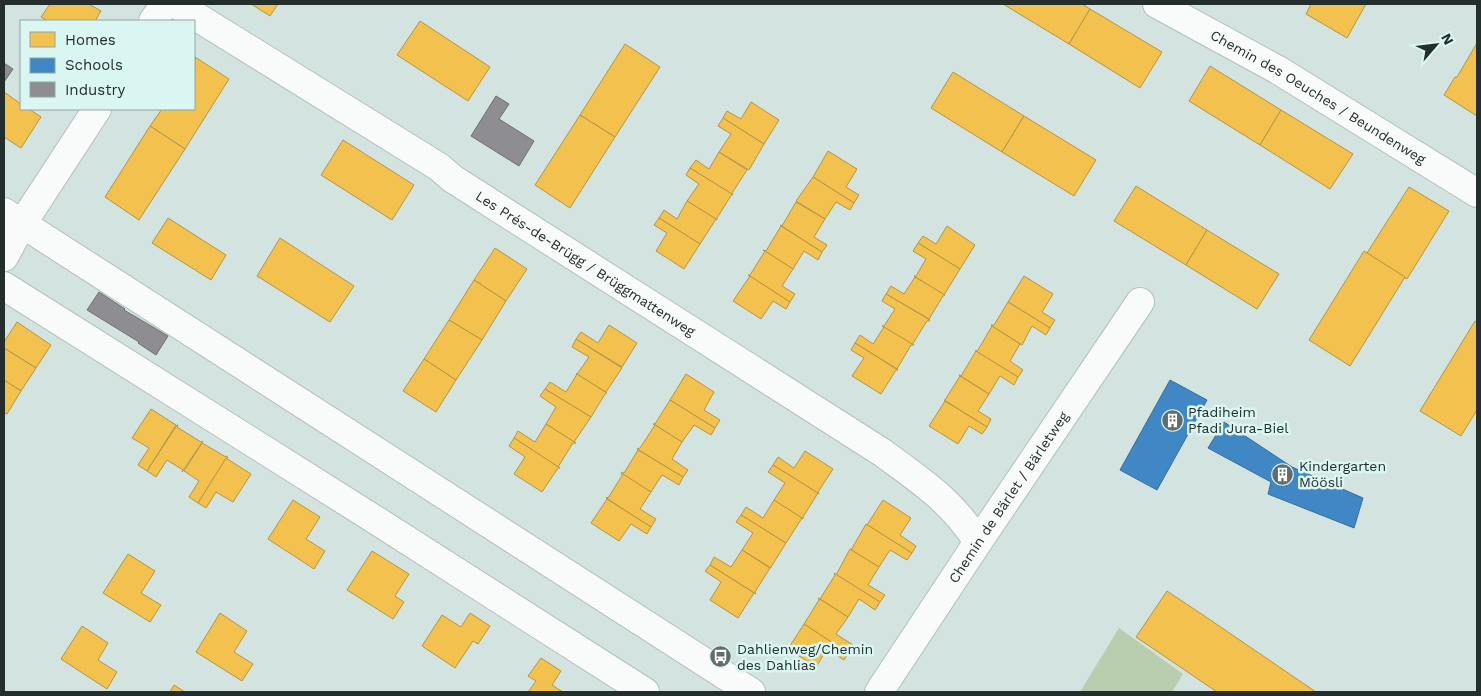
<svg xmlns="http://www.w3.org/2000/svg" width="1481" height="696" viewBox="0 0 1481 696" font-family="'Work Sans',sans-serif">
	<rect width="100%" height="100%" fill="#d3e3e0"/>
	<path fill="#b8ccae" d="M1119 628 1183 674 1172 692H1080Z"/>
	<g fill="#f2c14e" stroke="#b49544">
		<path d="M50 4H89L101 11 95 21H48L41 17Z"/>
		<path d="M251 4H278L270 16Z"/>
		<path d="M1003 4H1082L1090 9 1069 44Z"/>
		<path d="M1311 4H1366L1347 38 1306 14Z"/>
		<path d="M1090 9 1162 52 1140 88 1069 44Z"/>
		<path d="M420 21 490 67 468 101 397 55Z"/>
		<path d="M1477 43V116L1444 95 1455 77H1457Z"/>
		<path d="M625 44 660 67 615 137 580 115Z"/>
		<path d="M195 57 229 79 185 149 150 126 162 109H194Z"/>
		<path d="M1210 66 1281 110 1260 145 1189 101Z"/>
		<path d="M953 72 1024 116 1002 152 931 108Z"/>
		<path d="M4 92 21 104V109H29L41 117 21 148 4 137Z"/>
		<path d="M751 102 779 120 764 144 723 118 727 111 741 119Z"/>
		<path d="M1281 110 1353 154 1330 189 1260 145Z"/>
		<path d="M580 115 615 137 570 208 535 185Z"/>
		<path d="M1024 116 1096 160 1074 196 1002 152Z"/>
		<path d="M723 118 764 144 749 170 719 152 731 134 718 126Z"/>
		<path d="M150 126 185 149 139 220 105 197Z"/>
		<path d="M343 140 414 185 392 220 321 175Z"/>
		<path d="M828 151 857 169 846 187 859 195 854 203 813 177Z"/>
		<path d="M719 152 747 170 732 193 733 195 690 168 696 160 709 169Z"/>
		<path d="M690 168 732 194 717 218V220L687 201 699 184 686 175Z"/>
		<path d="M813 177 854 203 850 210 836 202 825 219 796 201Z"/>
		<path d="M1136 186 1207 230 1186 265 1114 221Z"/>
		<path d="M1409 187 1449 211 1407 279 1367 253Z"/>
		<path d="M687 201 716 219 700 244 659 218 664 210 677 219Z"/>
		<path d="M796 202 825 219 814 237 827 245 822 252 780 225 782 226Z"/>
		<path d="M168 218 226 255 211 280 152 243Z"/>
		<path d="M659 218 700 244 684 269 656 251 667 233 654 225Z"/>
		<path d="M781 226 822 252 818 260 804 251 793 269 763 250 766 251Z"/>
		<path d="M947 226 975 245 960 269 918 243 923 236 936 244Z"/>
		<path d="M1207 230 1279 274 1257 309 1186 265Z"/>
		<path d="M280 238 354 286 330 322 257 276Z"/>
		<path d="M918 243 960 269 944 295 914 276H916L926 259 913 251Z"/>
		<path d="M495 248 527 269 506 301 474 280Z"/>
		<path d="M765 251 793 269 782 286 795 294 790 302 748 275H750Z"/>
		<path d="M1364 251 1405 277 1350 366 1309 340Z"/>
		<path d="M750 276 790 302 786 309 773 301 761 319 733 301Z"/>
		<path d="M1024 276 1053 294 1042 312 1055 320 1050 328 1008 302Z"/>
		<path d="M915 277 945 295 943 296 929 319 886 294 891 286 904 294Z"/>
		<path d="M474 280 506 301 482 340 449 320Z"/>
		<path d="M886 294 930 320 929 321H927L912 345 882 326H884L895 309 882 301Z"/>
		<path d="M1008 302 1050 328 1046 335 1032 326 1022 345 992 326 991 325H994Z"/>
		<path d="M449 320 482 340 456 380 424 359Z"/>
		<path d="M1475 321 1477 322V410L1461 436 1420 411Z"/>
		<path d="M17 322 51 345 36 368 4 348V342Z"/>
		<path d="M609 325 637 343 622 367 576 339 581 332 598 343Z"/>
		<path d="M992 326 1020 344 1010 361 1023 370 1018 377 975 351 978 350Z"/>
		<path d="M884 327 914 345H911L897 369 855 343 860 335 873 344Z"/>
		<path d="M576 339 622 368 606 392 576 374 578 373 589 357 572 347Z"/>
		<path d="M855 343 898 370H896L881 394 852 376 864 358 851 350Z"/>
		<path d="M4 348 36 368 21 391 4 380Z"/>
		<path d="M976 351 1018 377 1014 385 1000 376 989 394 959 375 961 376Z"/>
		<path d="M424 359 456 380 436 412 403 391Z"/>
		<path d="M577 374 607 393 605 394 591 417 545 389 550 382 566 392Z"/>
		<path d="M686 374 714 392 704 410 720 420 715 428 670 400Z"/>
		<path d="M960 376 989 394 978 411 991 419 987 427 944 400H945Z"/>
		<path d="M4 380 21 391 7 414 4 412Z"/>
		<path d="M545 389 591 417 574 442 546 424 556 407 540 396Z"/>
		<path d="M670 400 715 428 711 435 694 425 682 442 655 425 653 424H655Z"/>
		<path d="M945 401 987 427 982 434 969 426 958 444 929 426Z"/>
		<path d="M151 409 176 425 147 471 138 465 149 448 132 438Z"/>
		<path d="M546 424 576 443H573L558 467 514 438 518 431 535 442Z"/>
		<path d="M177 425H178L177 427 201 442 203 441 182 472 183 470 167 460 156 477 147 471Z"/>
		<path d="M655 425 682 442 672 459 688 470 683 477 637 449 640 448Z"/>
		<path d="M514 438 560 468H558L542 492 514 474 525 457 509 446Z"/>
		<path d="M202 443 226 457V456L228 457 198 503 189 497 199 481 184 471Z"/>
		<path d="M638 450 683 477 679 485 662 475 651 492 621 474 622 472 624 473Z"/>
		<path d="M805 451 833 469 818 492 819 494 773 465 778 457 794 468Z"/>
		<path d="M226 458 251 474 233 502 216 492 206 508 198 503Z"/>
		<path d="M773 465 818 493 803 517V519L774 500 785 483 768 472Z"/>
		<path d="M623 474 651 492 640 509 656 519 651 527 606 498 607 497 608 498Z"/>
		<path d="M607 499 651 527 647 534 631 524 619 541 591 523Z"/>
		<path d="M293 500 320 517 306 539 325 551 314 569 268 539Z"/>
		<path d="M774 500 802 518 786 543 741 515 746 507 763 518Z"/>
		<path d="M883 500 911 518 900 535 916 546 912 553 867 525Z"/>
		<path d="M741 515 786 543 771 567V568L742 550 753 533 736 522Z"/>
		<path d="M866 524 912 553 907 560 890 550 879 567 851 550Z"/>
		<path d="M850 549 879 567 868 585 885 595 880 602 836 575Z"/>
		<path d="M742 550 770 568 755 592 756 594 710 565 714 557 731 567Z"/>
		<path d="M372 551 409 574 395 596 404 602 393 619 347 590Z"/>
		<path d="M128 554 155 571 141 593 161 605 150 622 103 593Z"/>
		<path d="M710 565 754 593 738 618 710 600 721 582 705 571Z"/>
		<path d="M834 573 880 602 875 610 859 599 848 617 820 599 835 575Z"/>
		<path d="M1167 591 1203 615 1316 692H1217L1136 637Z"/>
		<path d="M818 598 848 617 836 634 853 645 848 653 804 624 819 600Z"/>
		<path d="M220 613 247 631 234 652 253 664 242 681 196 652Z"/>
		<path d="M470 613 490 626 478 644 473 641 455 668 422 646 442 615 461 627Z"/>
		<path d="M804 624 848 653 844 660 827 649 816 667 788 649Z"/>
		<path d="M82 626 108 643 98 660 117 672 107 689 61 659Z"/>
		<path d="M541 658 561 671 552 685 563 692H528L536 681 528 676Z"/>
		<path d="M174 685 185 692H170Z"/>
	</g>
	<g fill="#3f88c5" stroke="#376d97">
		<path d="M1170 380 1207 400 1157 490 1120 470Z"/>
		<path d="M1224 422 1292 467 1363 498 1354 528 1268 494 1271 482 1208 448Z"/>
	</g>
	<g fill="#8d8d92" stroke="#6e7074">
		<path d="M4 63 13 69 4 82Z"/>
		<path d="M496 96 509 104 499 119 534 141 519 166 471 136Z"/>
		<path d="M99 292 125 309 124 310 168 336 156 355 138 343 139 342 87 310Z"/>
	</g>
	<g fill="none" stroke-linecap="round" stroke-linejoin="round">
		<defs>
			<g id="minor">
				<path id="s1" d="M176 4 439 167 453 179 883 453C922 482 951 500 978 542"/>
				<path id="s2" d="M1157 4 1278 70 1477 193"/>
				<path d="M153 21 165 4"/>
				<path d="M4 212 751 692"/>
				<path d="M4 257 22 224 97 109"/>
				<path d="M4 286 363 512 645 692"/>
				<path id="s3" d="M879 692 978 542 1140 302"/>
			</g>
		</defs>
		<use href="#minor" stroke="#b3bfbd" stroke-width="30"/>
		<use href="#minor" stroke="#f8fbfa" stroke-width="28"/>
	</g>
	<defs>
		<symbol id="building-disc" viewBox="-11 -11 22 22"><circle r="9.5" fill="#616d6c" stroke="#daf6f2"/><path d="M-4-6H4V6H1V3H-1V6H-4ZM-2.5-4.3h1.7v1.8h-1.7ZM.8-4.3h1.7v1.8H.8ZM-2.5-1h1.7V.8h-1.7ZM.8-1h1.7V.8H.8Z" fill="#fff"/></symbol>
		<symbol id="bus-disc" viewBox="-11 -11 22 22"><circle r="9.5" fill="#616d6c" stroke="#daf6f2"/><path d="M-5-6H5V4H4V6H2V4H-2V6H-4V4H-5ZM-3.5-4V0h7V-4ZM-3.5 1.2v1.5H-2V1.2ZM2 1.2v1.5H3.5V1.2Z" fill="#fff"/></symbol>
	</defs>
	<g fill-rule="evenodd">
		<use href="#building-disc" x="1160" y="408" width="25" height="25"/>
		<use href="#building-disc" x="1270" y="462" width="25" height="25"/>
		<use href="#bus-disc" x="708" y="644" width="25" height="25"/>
	</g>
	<g text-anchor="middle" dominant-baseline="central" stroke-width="5" stroke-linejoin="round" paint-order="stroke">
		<g font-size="14" fill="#242e2d" stroke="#daf6f2">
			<text stroke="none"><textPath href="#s2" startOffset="186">Chemin des Oeuches / Beundenweg</textPath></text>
			<text stroke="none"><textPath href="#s1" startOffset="485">Les Prés-de-Brügg / Brüggmattenweg</textPath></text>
			<text stroke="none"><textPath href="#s3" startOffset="234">Chemin de Bärlet / Bärletweg</textPath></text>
		</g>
		<g font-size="14" fill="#242e2d" stroke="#daf6f2" text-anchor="start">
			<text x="1188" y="412">Pfadiheim<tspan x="1188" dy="16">Pfadi Jura-Biel</tspan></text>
			<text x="1299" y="466">Kindergarten<tspan x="1299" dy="16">Möösli</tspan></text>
			<text x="737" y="649">Dahlienweg/Chemin<tspan x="737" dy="16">des Dahlias</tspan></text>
		</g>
	</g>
	<rect width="1481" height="696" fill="none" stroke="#242e2d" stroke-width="10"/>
	<rect x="20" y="20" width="175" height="90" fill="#daf6f2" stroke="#91a6a3"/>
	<rect x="30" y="32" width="25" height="15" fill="#f2c14e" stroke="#91a6a3"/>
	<text x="65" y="45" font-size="15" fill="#242e2d">Homes</text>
	<rect x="30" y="58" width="25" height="15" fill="#3f88c5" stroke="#91a6a3"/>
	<text x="65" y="70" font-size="15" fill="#242e2d">Schools</text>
	<rect x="30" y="82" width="25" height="15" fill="#8d8d92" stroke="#91a6a3"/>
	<text x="65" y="95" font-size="15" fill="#242e2d">Industry</text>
	<g transform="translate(1436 45) rotate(62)" stroke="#daf6f2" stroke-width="4" paint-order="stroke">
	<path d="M0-4L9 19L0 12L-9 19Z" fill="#242e2d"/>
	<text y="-8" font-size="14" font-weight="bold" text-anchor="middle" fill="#242e2d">N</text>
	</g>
</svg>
